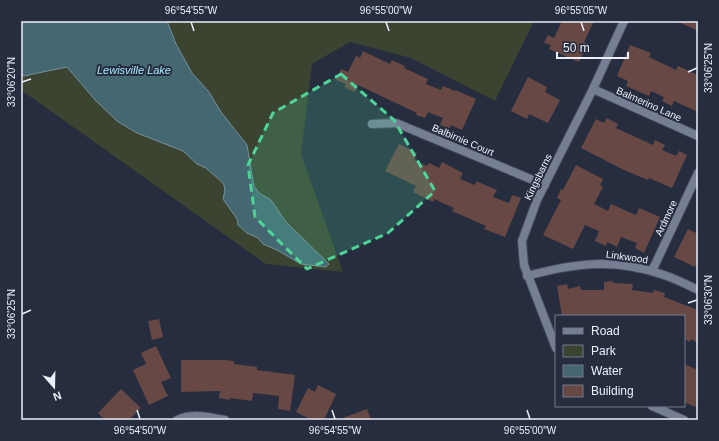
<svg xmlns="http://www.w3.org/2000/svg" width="719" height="441" viewBox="0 0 719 441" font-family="Arial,sans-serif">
	<rect width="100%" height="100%" fill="#262d3f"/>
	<path fill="#3b4331" d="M21 21H534L495 101 411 58 350 42 312 64 301 154 343 272 266 264 21 90Z"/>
	<path fill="#446772" stroke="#76909b" d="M21 21H167L176 44 192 73 209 92 221 112 247 145 254 186 259 193 271 200 286 222 329 264 326 267 301 264 277 250 263 244 258 238 247 233 238 225 237 219 223 199 225 190 224 185 221 181 206 168 197 164 183 151 137 133 117 121 96 101 67 67 24 76 21 74Z"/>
	<g fill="#684844">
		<path d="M562 21H594L584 42 588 44 579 62 549 49 551 45 544 43 548 35 554 38Z"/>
		<path d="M677 21H698V31Z"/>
		<path d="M630 45 651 53 649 57 676 70 678 66 698 75V112L674 101 672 106 662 101 664 97 651 91 649 96 626 86 628 81 617 76Z"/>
		<path d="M363 51 390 64 392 60 405 66 404 68 428 79 426 84 441 90 443 86 455 91V90L476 99 462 130 451 125 450 129 440 125 443 118 428 112 425 118 416 115 417 113 358 85 355 92 344 87 346 84 336 80 341 69 348 72 356 56 360 58Z"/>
		<path d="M528 77 547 87 545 92 560 100 548 123 529 114 527 119 511 111Z"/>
		<path d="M607 118 618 124 616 128 653 145 655 140 665 145 662 150 676 156 679 151 687 155 672 188 649 178 648 180 624 170 581 148 596 119 604 123Z"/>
		<path d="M399 144 417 153 414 160 427 166 429 163 439 168 442 162 463 173 460 179 475 185 476 181 497 190 493 197 509 203 512 195 521 198 505 237 484 229 486 226 452 211 454 208 434 199 433 202 413 192 416 186 385 171Z"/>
		<path d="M576 165 603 179 600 185 603 187 594 204 608 211 611 204 636 215 639 208 660 217 644 253 635 248 637 243 621 237 617 247 607 242 606 246 595 241 599 231 585 225 573 249 543 235 561 200 557 198 561 189 563 190Z"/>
		<path d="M688 229 698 234V260L695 267 674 257Z"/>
		<path d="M613 281V283L633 284 632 290 653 293 654 290 665 293 664 297 698 310V343L691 339 690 342 684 339V316H562L557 286 567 284 568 289 580 286 581 290H604V282Z"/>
		<path d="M159 319 163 337 152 340 148 321Z"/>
		<path d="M156 346 171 378 161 382 168 396 149 405 133 370 146 364 141 353Z"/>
		<path d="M181 360H224L234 361V364L257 367V370L295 375 290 411 278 409 279 396 253 393 252 401 230 398V400L219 398 220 391 181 392Z"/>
		<path d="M684 364 698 370V401L695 407 684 402Z"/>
		<path d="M318 385 336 394 324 420H312L296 412 308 388 315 392Z"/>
		<path d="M121 389 141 408 129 420H105L98 413Z"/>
		<path d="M367 409 371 420H340V419Z"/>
	</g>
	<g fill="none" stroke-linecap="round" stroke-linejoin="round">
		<defs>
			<g id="street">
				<path d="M593 89 698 136"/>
				<path d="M372 124 396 123 545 185"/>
				<path d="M652 271 698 173"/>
				<path d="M527 276C575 263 613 258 661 274 674 278 686 284 698 290"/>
				<path d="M556 348 524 265 522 241 537 200 593 89 624 21"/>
				<path d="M652 406 684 420"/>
				<path d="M177 420C192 413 210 417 225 420"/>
			</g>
		</defs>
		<use href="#street" stroke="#444a59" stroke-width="10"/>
		<use href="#street" stroke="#757e93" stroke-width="8"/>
	</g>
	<path fill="#4ed399" fill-opacity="0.2" stroke="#4ed399" stroke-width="3" stroke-dasharray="8 5" stroke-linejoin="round" d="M341 74 394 120 435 191 388 233 307 269 255 217 248 165 273 113Z"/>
	<path fill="none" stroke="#ebf0fc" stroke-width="1.5" d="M191 22 194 31M386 22 389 31M581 22 584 31M688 72 697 68M22 82 31 79M688 303 697 300M22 314 31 310M137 410 140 419M332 410 335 419M527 410 530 419"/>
	<g text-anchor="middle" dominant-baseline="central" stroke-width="4" stroke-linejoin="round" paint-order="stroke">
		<g font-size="10" fill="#ebf0fc" stroke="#262d3f">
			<text transform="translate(649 104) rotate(24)">Balmerino Lane</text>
			<text transform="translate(463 140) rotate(23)">Balbirnie Court</text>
			<text transform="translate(538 177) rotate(-64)">Kingsbarns</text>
			<text transform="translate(666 218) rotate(-65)">Ardmore</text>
			<text transform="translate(627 257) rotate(8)">Linkwood</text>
		</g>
		<g font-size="11" font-style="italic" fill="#a5e9fe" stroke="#262d3f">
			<text x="134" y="70">Lewisville Lake</text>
		</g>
	</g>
	<rect width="719" height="441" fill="none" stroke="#262d3f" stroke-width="44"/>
	<rect x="555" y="315" width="130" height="92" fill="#262d3f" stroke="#757b8b"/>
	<rect x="563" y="328" width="20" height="6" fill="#757e93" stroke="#757b8b"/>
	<text x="591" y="335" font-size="12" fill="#ebf0fc">Road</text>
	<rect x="563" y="345" width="20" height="12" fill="#3b4331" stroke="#757b8b"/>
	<text x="591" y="355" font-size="12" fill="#ebf0fc">Park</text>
	<rect x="563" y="365" width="20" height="12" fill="#446772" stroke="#757b8b"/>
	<text x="591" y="375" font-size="12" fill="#ebf0fc">Water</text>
	<rect x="563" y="385" width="20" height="12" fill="#684844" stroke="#757b8b"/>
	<text x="591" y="395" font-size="12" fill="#ebf0fc">Building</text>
	<g transform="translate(54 387) rotate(160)" stroke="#262d3f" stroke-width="3" paint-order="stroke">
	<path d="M0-3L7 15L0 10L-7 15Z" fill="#ebf0fc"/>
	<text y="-6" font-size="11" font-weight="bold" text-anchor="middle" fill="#ebf0fc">N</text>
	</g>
	<path d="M557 52v6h71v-6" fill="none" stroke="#ebf0fc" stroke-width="2"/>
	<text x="563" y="52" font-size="12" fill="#ebf0fc" stroke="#262d3f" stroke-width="3" paint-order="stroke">50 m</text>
	<rect x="22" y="22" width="675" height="397" fill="none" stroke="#ebf0fc" stroke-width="1.5"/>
	<g font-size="10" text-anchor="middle" fill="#ebf0fc">
		<text x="191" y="14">96°54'55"W</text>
		<text x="386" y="14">96°55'00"W</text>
		<text x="581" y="14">96°55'05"W</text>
		<text transform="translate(708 68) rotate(-90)" y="4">33°06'25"N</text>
		<text transform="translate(11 82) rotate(-90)" y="4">33°06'20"N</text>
		<text transform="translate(708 300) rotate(-90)" y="4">33°06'30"N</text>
		<text transform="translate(11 314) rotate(-90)" y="4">33°06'25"N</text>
		<text x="140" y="434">96°54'50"W</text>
		<text x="335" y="434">96°54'55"W</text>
		<text x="530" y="434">96°55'00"W</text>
	</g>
</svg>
